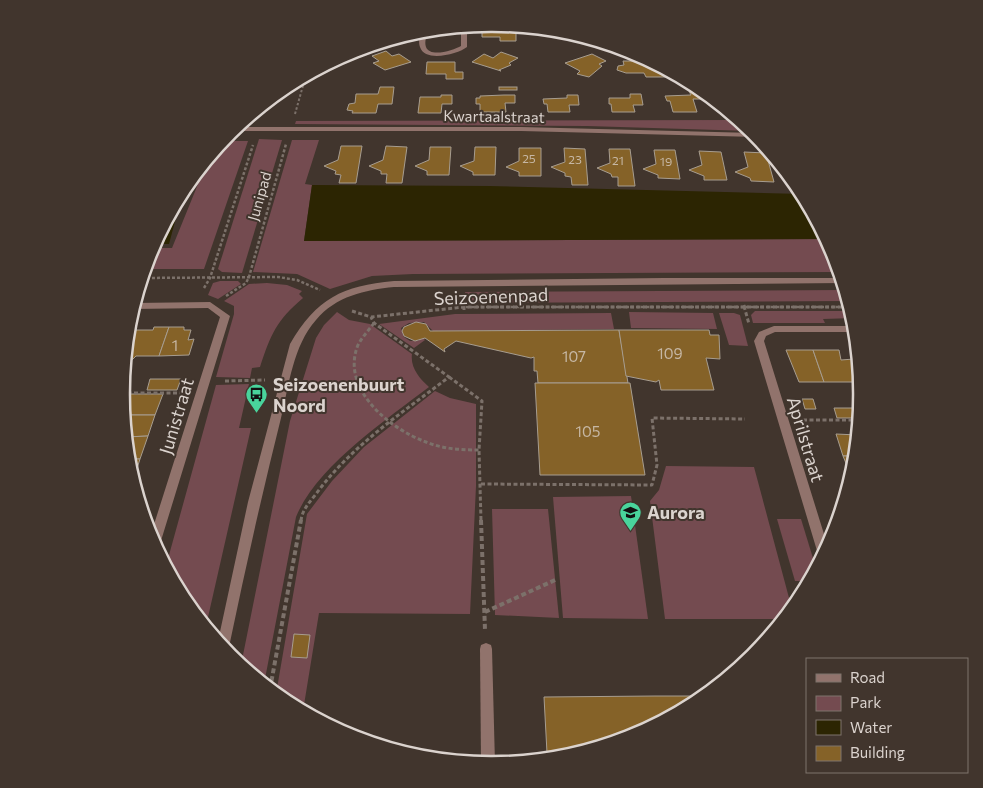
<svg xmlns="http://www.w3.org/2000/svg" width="983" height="788" viewBox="0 0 983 788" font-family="Commissioner,sans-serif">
	<rect width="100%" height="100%" fill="#41352d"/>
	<g fill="#744b50">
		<path d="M738 120 751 131 587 126 295 124 296 121Z"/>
		<path d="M259 139 282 140 242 273 222 272 218 269Z"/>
		<path d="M292 140H319L305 184 312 185 304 241 826 239 834 253 840 272 413 274 372 276 330 289 297 274 253 272Z"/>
		<path d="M222 141H248L204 269H144L152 248H172L209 157Z"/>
		<path d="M220 281H238L241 284 218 299 208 295 213 283Z"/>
		<path d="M267 283 287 285 302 291 299 294 303 298C276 321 271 334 260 367L252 368 250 378 216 377 234 314V306L224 301 249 284Z"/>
		<path d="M845 290 848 301 468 303 465 292Z"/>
		<path d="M755 311H851L854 318 823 319 825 323H753L751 315Z"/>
		<path d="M337 312 349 320 370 324 412 354C410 368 420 379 429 387 386 420 316 467 296 517L264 684 241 665 290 421 316 338 324 325Z"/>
		<path d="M629 312 713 313 717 329 631 328Z"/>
		<path d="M611 313 614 329 433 331 424 322 409 323 401 328 404 337 410 341H418L422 337 425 340 414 348 379 324 455 314Z"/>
		<path d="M719 313H734L740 315 748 346 729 345Z"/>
		<path d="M249 384 239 428H251L206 626 183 599 166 566 216 385Z"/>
		<path d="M435 391 450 398 476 404V486L470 614 319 613 303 711 276 694 307 514 332 481 364 447Z"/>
		<path d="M666 466 754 467 792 609 783 619H665L650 501 659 490Z"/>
		<path d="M631 496 648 619 563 618 553 497Z"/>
		<path d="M492 509H548L559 618 495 615Z"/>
		<path d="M777 519H801L816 568 809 581H795Z"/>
	</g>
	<g fill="#2c2502">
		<path d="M312 185 489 186 802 194 826 239 304 241Z"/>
		<path d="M184 188 169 244H154Z"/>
	</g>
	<g fill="#856228" stroke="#a79d90">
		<path d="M482 28H510V31H516V41H500V37H482Z"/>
		<path d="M561 31 583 37V39H562Z"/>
		<path d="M386 51 392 56 399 54 411 62 385 70 373 63 379 61 372 56Z"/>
		<path d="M501 52 518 58 509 63 511 65 499 70 501 71 472 62 484 54 493 58Z"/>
		<path d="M592 54 606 61 599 64 602 66 589 77 577 74 580 71 565 63Z"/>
		<path d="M623 61H649L651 68H664L671 72 672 77H646L644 73H626L617 70 618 66 624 65Z"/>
		<path d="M427 62H455V72H463V79H446V74H426Z"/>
		<path d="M380 87H394L392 104H378L376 113H352L353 111 347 110 349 104 355 103 356 94H378Z"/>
		<rect x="499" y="87" width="18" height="3"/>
		<path d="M689 91H699L702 99H693L697 112H673L670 101H667L665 96 691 95Z"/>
		<path d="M630 94H641L643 105H633L635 112H612L611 104H609V98H630Z"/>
		<path d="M441 95H452V104H442L441 113H418L420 97H441Z"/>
		<path d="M504 95H515V103H505L506 112H480V104H476V98H480V96Z"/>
		<path d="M567 95H578L579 105H569L570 112H548L547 104H544L543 99 567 98Z"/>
		<path d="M341 146H362L356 183H339L341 175 335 174 336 171 324 166 338 160Z"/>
		<path d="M386 146 407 147 402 183H386L387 174H381V171L369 166 383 160Z"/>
		<path d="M430 147H451L449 175H427V171L415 166 429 160Z"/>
		<path d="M475 147H496L495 175H473V172L460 166 474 161Z"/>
		<path d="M519 148H541V176H519V172L506 167 519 161Z"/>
		<path d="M564 148 585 149 588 185H572L571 177 565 176V173L551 167 565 162Z"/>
		<path d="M609 149H630L635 186H618V177H612L611 174 597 168 610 163Z"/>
		<path d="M654 150H675L680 179 658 178V175L643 169 656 164Z"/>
		<path d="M699 151 721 152 727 180H704V176L689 170 702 165Z"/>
		<path d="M744 152 766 153 774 182 751 181 750 178 735 172 748 167Z"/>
		<path d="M416 322 426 324 430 331 619 330 628 383H538L537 371H534V357L531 358 456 341 444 349 445 352 425 338 415 341 404 336 402 331 404 327Z"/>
		<path d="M154 327H169L159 356H136L130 362 124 364 126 347 133 330H153Z"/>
		<path d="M169 327H184V330H191L188 340 194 339 189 355 159 356Z"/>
		<path d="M619 330H709L710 335H719L720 359 706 358 714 390H661L659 380 656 382 626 376Z"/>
		<path d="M786 350H813L824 382H799Z"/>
		<path d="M813 350H839L841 360 854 359 861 382H824Z"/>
		<path d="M150 379H181L177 390H147Z"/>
		<path d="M535 383H630L645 475H540Z"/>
		<path d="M121 394H163L155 415H123Z"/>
		<path d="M802 399H813L816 409H805Z"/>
		<path d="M834 408H860L859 418H837Z"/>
		<path d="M123 415H155L148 436 125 437Z"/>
		<path d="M836 434 858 435 856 456H843Z"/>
		<path d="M148 436 140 459H128L125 437Z"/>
		<path d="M843 456H856L852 474 850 473Z"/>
		<path d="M128 459H140L133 481 128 466Z"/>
		<path d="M294 634 310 635 307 658 291 657Z"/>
		<path d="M655 696H704L697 702 633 736 563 757 537 760 536 754 547 753 544 697Z"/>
	</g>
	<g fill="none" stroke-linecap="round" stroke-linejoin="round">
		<g stroke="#7c716a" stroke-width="2" stroke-dasharray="2.5 2" stroke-linecap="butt">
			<path d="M264 113 268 101"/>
			<path d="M295 114 306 75"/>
		</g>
		<g stroke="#7c716a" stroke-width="2.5" stroke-dasharray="3 2" stroke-linecap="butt">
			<path d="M142 278 278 277 297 280 320 290"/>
			<path d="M204 288 210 278 253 145"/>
			<path d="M226 296 246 283 249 277 286 144"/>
			<path d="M463 300 464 307"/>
			<path d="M744 305 745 307"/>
			<path d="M461 307H850"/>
		</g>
		<g stroke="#7c716a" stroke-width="3" stroke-dasharray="4 2.5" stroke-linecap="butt">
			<path d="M464 306V312"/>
			<path d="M744 306 749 324"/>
			<path d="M352 311 371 317 464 307H850"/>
			<path d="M374 323C369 330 362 337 358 345 340 389 390 429 426 442 443 449 461 450 479 450"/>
			<path d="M449 377 482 401 479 450 481 521"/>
			<path d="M225 381 265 380"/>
			<path d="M121 393H181"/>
			<path d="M803 420H859"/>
			<path d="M481 484 652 485 657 465 652 418 745 419"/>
			<path d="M301 521C302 510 309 503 316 494 351 446 402 413 449 377L374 323 371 317"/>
		</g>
		<g stroke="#7c716a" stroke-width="4" stroke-dasharray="5 3" stroke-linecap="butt">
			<path d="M481 520 485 630"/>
			<path d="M485 612 555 580"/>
			<path d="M270 689 301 520"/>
		</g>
		<path fill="#91736c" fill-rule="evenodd" d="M664 278H841L843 283 394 287C365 290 336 296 316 320 293 346 289 385 281 418 262 494 245 570 229 647L226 652 218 641 248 502 290 344C317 298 342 286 394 281Z"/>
		<g fill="#91736c" fill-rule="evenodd">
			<path d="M467 26V47C458 54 425 63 420 47 418 42 420 35 421 31L427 30C427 35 424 42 426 47 430 58 454 50 461 46V27Z"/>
			<path d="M611 45 633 52 636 53H625L612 47Z"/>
			<path d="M236 127H521L754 133 757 137 521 131H231Z"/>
			<path d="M210 302 230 316 160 544 156 548 150 537 220 317 208 308 132 309 134 303Z"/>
			<path d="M774 326H855V332H775L766 336 764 341 828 547 822 558 818 554 754 341 759 332Z"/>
			<path d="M486 643 491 645 492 649 495 764 481 763 480 649 481 645Z"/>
		</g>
	</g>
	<defs>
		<symbol id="bus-pin" viewBox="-11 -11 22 30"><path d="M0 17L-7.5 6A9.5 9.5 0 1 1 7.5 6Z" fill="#49d49c" stroke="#41352d"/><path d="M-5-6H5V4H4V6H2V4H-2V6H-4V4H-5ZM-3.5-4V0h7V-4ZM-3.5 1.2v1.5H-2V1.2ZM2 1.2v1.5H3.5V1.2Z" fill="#111"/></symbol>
		<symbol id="school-pin" viewBox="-11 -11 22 30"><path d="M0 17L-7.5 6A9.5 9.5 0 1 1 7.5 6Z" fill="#49d49c" stroke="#41352d"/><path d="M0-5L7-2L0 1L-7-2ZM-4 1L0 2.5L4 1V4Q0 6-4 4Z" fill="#111"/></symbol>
	</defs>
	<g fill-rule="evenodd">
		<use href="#bus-pin" x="244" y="382" width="25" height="34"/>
		<use href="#school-pin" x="618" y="500" width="25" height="34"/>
	</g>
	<g text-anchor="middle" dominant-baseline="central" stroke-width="4" stroke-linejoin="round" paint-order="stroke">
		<g font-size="12" fill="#c6b7a4">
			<text x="529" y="158">25</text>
			<text x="575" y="159">23</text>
			<text x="618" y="160">21</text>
			<text x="666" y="161">19</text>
		</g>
		<g font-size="15" fill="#dbd3ce" stroke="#41352d">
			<text transform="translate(494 116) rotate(1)">Kwartaalstraat</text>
			<text transform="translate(259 196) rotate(-74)">Junipad</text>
		</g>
		<g font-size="15" fill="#c6b7a4">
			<text x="175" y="345">1</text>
			<text x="670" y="353">109</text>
			<text x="574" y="356">107</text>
			<text x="588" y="431">105</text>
		</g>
		<g font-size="18" fill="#dbd3ce" stroke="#41352d">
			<text transform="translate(491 296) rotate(-2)">Seizoenenpad</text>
			<text transform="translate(176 416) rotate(-73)">Junistraat</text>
			<text transform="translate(806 439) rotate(73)">Aprilstraat</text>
		</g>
		<g font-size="18" font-weight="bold" fill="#dbd3ce" stroke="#41352d" text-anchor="start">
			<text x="273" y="384">Seizoenenbuurt<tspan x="273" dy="21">Noord</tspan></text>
			<text x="647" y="512">Aurora</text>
		</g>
	</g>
	<path d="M0 0H983V788H0ZM491 32H492A361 361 0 0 1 853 393V395A361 361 0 0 1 492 756H491A361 361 0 0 1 130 395V393A361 361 0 0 1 491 32Z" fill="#41352d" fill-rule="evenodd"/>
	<path fill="none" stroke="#dbd3ce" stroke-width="2.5" d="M491 32H492A361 361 0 0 1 853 393V395A361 361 0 0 1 492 756H491A361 361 0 0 1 130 395V393A361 361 0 0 1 491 32Z"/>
	<rect x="806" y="658" width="162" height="115" fill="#41352d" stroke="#7f746d"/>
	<rect x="816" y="674" width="25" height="8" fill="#91736c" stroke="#7f746d"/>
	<text x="850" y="683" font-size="15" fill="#dbd3ce">Road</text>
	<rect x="816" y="696" width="25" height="15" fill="#744b50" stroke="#7f746d"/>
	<text x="850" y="708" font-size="15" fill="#dbd3ce">Park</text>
	<rect x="816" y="720" width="25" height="15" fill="#2c2502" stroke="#7f746d"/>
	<text x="850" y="733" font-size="15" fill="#dbd3ce">Water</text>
	<rect x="816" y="746" width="25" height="15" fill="#856228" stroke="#7f746d"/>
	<text x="850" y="758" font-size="15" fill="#dbd3ce">Building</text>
</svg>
